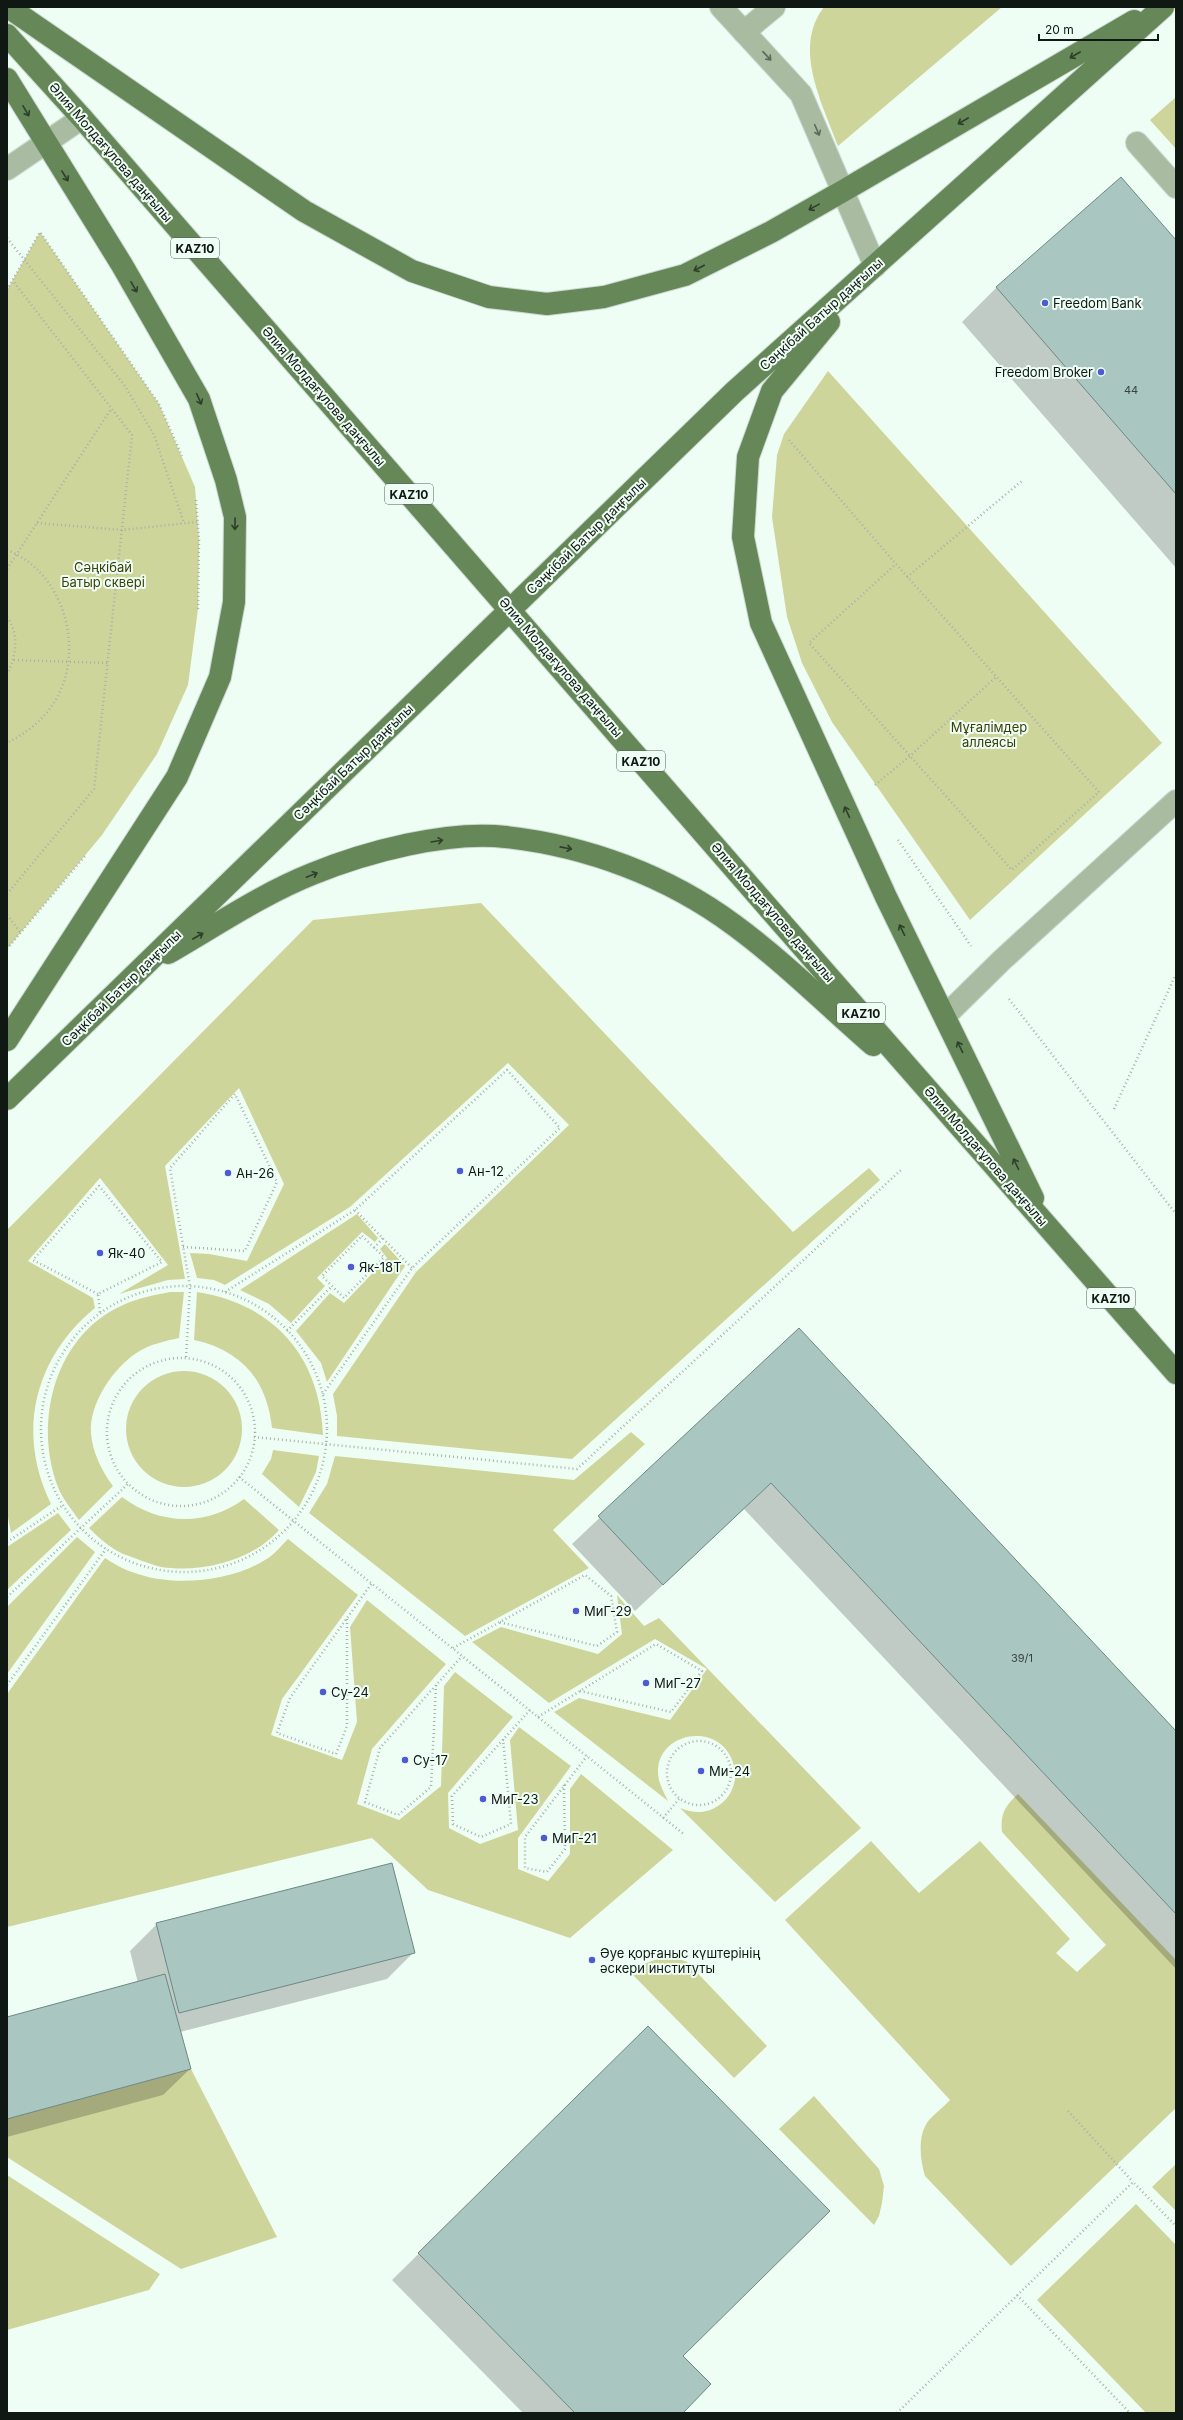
<svg xmlns="http://www.w3.org/2000/svg" width="1183" height="2420" viewBox="0 0 1183 2420" font-family="Inter,sans-serif">
	<rect width="100%" height="100%" fill="#effef5"/>
	<g fill="#ced59b">
		<path d="M824 7H1002L838 146C823 104 792 48 824 7Z"/>
		<path d="M1176 97V149L1150 120Z"/>
		<path d="M40 232 159 404 195 487 199 540 198 609 188 685 157 754 102 835 7 949V290Z"/>
		<path d="M828 371 1162 743 970 920 832 722 802 663 787 617 772 517 777 455 784 434Z"/>
		<path d="M481 903 793 1232 869 1168 880 1180 572 1459 337 1436V1416L333 1394 416 1272 569 1125 508 1063 350 1207 225 1285 214 1280 197 1278 190 1253 209 1254 247 1261 284 1184 239 1088 165 1166 185 1279 168 1280 119 1294 168 1265 100 1178 28 1261 93 1298 95 1308C34 1358 16 1433 51 1504L11 1533 7 1512V1230L313 920Z"/>
		<path d="M357 1214 378 1238 375 1242 362 1232 317 1278 325 1286 291 1323 269 1304 240 1290Z"/>
		<path d="M385 1244 405 1266 327 1382 321 1363 296 1331 330 1293 344 1303 387 1258 380 1249Z"/>
		<path d="M170 1292H184L179 1338C165 1341 151 1344 138 1352 114 1367 89 1403 91 1433 92 1451 102 1472 113 1486L79 1520C72 1510 62 1498 58 1487 33 1421 55 1335 123 1305 138 1298 155 1295 170 1292Z"/>
		<path d="M197 1292C274 1304 320 1356 323 1435L272 1428C267 1380 241 1350 194 1340Z"/>
		<circle cx="184" cy="1429" r="58"/>
		<path d="M631 1432 645 1444 553 1530 589 1568 465 1636 309 1513 327 1484 335 1456 574 1480Z"/>
		<path d="M273 1450 319 1456 316 1472 299 1507 262 1474 271 1459Z"/>
		<path d="M122 1497C159 1525 206 1527 244 1499L279 1530C252 1561 202 1573 161 1567 149 1564 135 1558 123 1554 110 1548 99 1538 89 1528Z"/>
		<path d="M58 1513 71 1530 7 1590V1547Z"/>
		<path d="M77 1537 95 1552 7 1674V1607Z"/>
		<path d="M288 1539 358 1595 282 1699 271 1735 342 1760 357 1722 350 1627 367 1600 446 1664 372 1749 357 1804 399 1820 441 1786 444 1686 455 1672 513 1717 448 1793 449 1828 480 1844 518 1830 510 1740 519 1727 571 1766 518 1838V1869L548 1881 570 1854V1789L581 1774 673 1850 570 1938 428 1890 372 1838 7 1927V1694L105 1558C113 1563 122 1569 132 1572 173 1588 235 1582 271 1556 277 1551 283 1544 288 1539Z"/>
		<path d="M617 1595 644 1626 659 1618 861 1828 775 1902 680 1808C696 1814 708 1814 722 1803 731 1796 737 1781 735 1770 726 1719 657 1730 658 1772 658 1783 664 1792 668 1801L554 1712 579 1698 670 1720 707 1669 655 1639 549 1703 472 1642 501 1627 598 1654 622 1634Z"/>
		<path d="M1018 1794 1176 1960V2108L1011 2266 925 2176C920 2159 917 2135 929 2120 935 2113 944 2107 950 2100L785 1920 871 1841 919 1893 980 1841 1070 1939 1056 1953 1077 1972 1106 1945 1002 1832C1000 1814 1005 1806 1018 1794Z"/>
		<path d="M663 1957 677 1958 687 1962 767 2046 734 2078 632 1974 641 1965Z"/>
		<path d="M191 2069 277 2237 181 2269 7 2157V2119Z"/>
		<path d="M814 2096 879 2169 884 2186 882 2203 879 2216 874 2225 779 2129Z"/>
		<path d="M1176 2164V2211L1152 2187Z"/>
		<path d="M7 2175 160 2274 149 2290 7 2330Z"/>
		<path d="M1136 2204 1176 2245V2413H1146L1037 2300Z"/>
	</g>
	<g fill="#0003">
		<path d="M1121 178 1176 241V568L962 322 996 288Z"/>
		<path d="M799 1329 1176 1732V1969L744 1509 635 1611 572 1544Z"/>
		<path d="M157 1924 414 1952 387 1979 180 2032 190 2069 163 2095 7 2137V2018L138 1983 130 1951Z"/>
		<path d="M648 2027 682 2356 681 2413H523L392 2280Z"/>
	</g>
	<g fill="#a9c6c0" stroke="#6d8883">
		<path d="M1121 177 1176 240V494L996 287Z"/>
		<path d="M799 1328 1176 1731V1914L771 1483 663 1585 598 1516Z"/>
		<path d="M392 1863 415 1953 179 2013 156 1923Z"/>
		<path d="M165 1974 191 2069 7 2119V2017Z"/>
		<path d="M648 2026 830 2211 683 2356 711 2384 683 2413H575L418 2253Z"/>
	</g>
	<g fill="none" stroke-linecap="round" stroke-linejoin="round">
		<defs>
			<g id="minor">
				<path d="M721 7 801 94 875 266"/>
				<path d="M744 32 774 7"/>
				<path d="M1137 143 1176 187"/>
				<path d="M7 169 82 118"/>
				<path d="M945 1016 1002 960 1176 801"/>
			</g>
			<g id="major">
				<path d="M8 7 304 211 412 271 489 297 547 304 604 297 685 275 771 232 843 191 1134 21"/>
				<path d="M7 35 82 118 772 912 1176 1373"/>
				<path d="M7 79 122 265 199 399 226 480 235 517 234 602 220 677 177 777 7 1040"/>
				<path d="M829 322 772 391 748 457 743 537 761 623 886 897 1033 1198"/>
				<path d="M168 953C215 926 262 894 312 874 366 852 448 830 506 837 587 846 668 876 734 925 783 961 827 1005 873 1045"/>
				<path d="M7 1099 734 392 1163 7"/>
			</g>
		</defs>
		<use href="#minor" stroke="#cbd9d1" stroke-width="24"/>
		<use href="#major" stroke="#cbd9d1" stroke-width="24"/>
		<g stroke="#a5b2aa" stroke-width="2.5" stroke-dasharray="1 3" stroke-linecap="butt">
			<path d="M7 238 125 386 154 435 184 523"/>
			<path d="M7 290 40 232 159 404 182 456"/>
			<path d="M789 440 896 564 1099 792 1012 870 809 643 896 564"/>
			<path d="M196 500 199 540 198 609"/>
			<path d="M37 523 122 530 197 522"/>
			<path d="M7 550C66 572 88 657 51 707 40 723 24 734 7 743"/>
			<path d="M7 569 111 409"/>
			<path d="M907 577 1023 480"/>
			<path d="M7 617C20 636 16 655 7 675"/>
			<path d="M14 660 108 663"/>
			<path d="M875 785 910 756 996 677"/>
			<path d="M898 840 971 946"/>
			<path d="M7 894 94 789 132 435 13 281"/>
			<path d="M7 915 21 933"/>
			<path d="M7 949 85 856"/>
			<path d="M1009 999 1176 1214"/>
			<path d="M1114 1109 1176 974"/>
			<path d="M355 1210 412 1268"/>
			<path d="M362 1236 384 1257 344 1298 322 1276Z"/>
			<path d="M183 1247 245 1251 277 1182 235 1094 170 1168 190 1287 186 1358"/>
			<path d="M374 1248 383 1238"/>
			<circle cx="184" cy="1429" r="143"/>
			<path d="M225 1292 355 1210 507 1070 560 1128 412 1268 323 1394"/>
			<path d="M98 1294 33 1260 99 1186 162 1262 98 1294 100 1312"/>
			<path d="M287 1331 332 1286"/>
			<circle cx="181" cy="1432" r="74"/>
			<path d="M254 1437 577 1469 901 1170"/>
			<path d="M239 1477 685 1835"/>
			<path d="M7 1542 63 1505"/>
			<path d="M7 1597 128 1484"/>
			<path d="M347 1619V1726L336 1754 277 1733 290 1698 372 1583"/>
			<path d="M453 1648 585 1575 611 1596 617 1632 597 1646 499 1622"/>
			<path d="M7 1685 106 1549"/>
			<path d="M436 1685 431 1787 398 1815 365 1802 380 1748 462 1656"/>
			<path d="M538 1717 656 1644 702 1671 671 1712 580 1691"/>
			<path d="M503 1739 511 1824 481 1837 453 1824 452 1796 530 1710"/>
			<circle cx="699" cy="1773" r="32"/>
			<path d="M564 1785 565 1849 547 1872 525 1868V1837L587 1756"/>
			<path d="M663 1818 679 1799"/>
			<path d="M1068 2111 1133 2182"/>
			<path d="M1017 2295 1130 2413"/>
			<path d="M897 2413 1133 2182 1176 2226"/>
		</g>
		<use href="#minor" stroke="#a9bca1" stroke-width="22"/>
		<use href="#major" stroke="#668758" stroke-width="22"/>
	</g>
	<defs><path id="oneway-shaft" d="M-6 0H5M1.5-3L5.5 0L1.5 3" fill="none" stroke-width="1.6" stroke-linecap="round" stroke-linejoin="round"/></defs>
	<g stroke="#2d3f2b">
		<use href="#oneway-shaft" transform="translate(1075 55) rotate(150)"/>
		<use href="#oneway-shaft" transform="translate(26 111) rotate(60)"/>
		<use href="#oneway-shaft" transform="translate(963 121) rotate(150)"/>
		<use href="#oneway-shaft" transform="translate(65 176) rotate(58)"/>
		<use href="#oneway-shaft" transform="translate(814 207) rotate(151)"/>
		<use href="#oneway-shaft" transform="translate(699 268) rotate(153)"/>
		<use href="#oneway-shaft" transform="translate(134 287) rotate(60)"/>
		<use href="#oneway-shaft" transform="translate(199 399) rotate(66)"/>
		<use href="#oneway-shaft" transform="translate(235 524) rotate(91)"/>
		<use href="#oneway-shaft" transform="translate(847 812) rotate(-115)"/>
		<use href="#oneway-shaft" transform="translate(437 841) rotate(-9)"/>
		<use href="#oneway-shaft" transform="translate(566 848) rotate(11)"/>
		<use href="#oneway-shaft" transform="translate(312 875) rotate(-22)"/>
		<use href="#oneway-shaft" transform="translate(902 930) rotate(-116)"/>
		<use href="#oneway-shaft" transform="translate(198 936) rotate(-30)"/>
		<use href="#oneway-shaft" transform="translate(960 1047) rotate(-116)"/>
		<use href="#oneway-shaft" transform="translate(1016 1164) rotate(-116)"/>
	</g>
	<g stroke="#5c6a5a">
		<use href="#oneway-shaft" transform="translate(767 56) rotate(47)"/>
		<use href="#oneway-shaft" transform="translate(817 130) rotate(67)"/>
	</g>
	<g fill="#4c5bd0" stroke="#effef5" stroke-width="1.5">
		<circle cx="1045" cy="303" r="4"/>
		<circle cx="1101" cy="372" r="4"/>
		<circle cx="460" cy="1171" r="4"/>
		<circle cx="228" cy="1173" r="4"/>
		<circle cx="100" cy="1253" r="4"/>
		<circle cx="351" cy="1267" r="4"/>
		<circle cx="576" cy="1611" r="4"/>
		<circle cx="646" cy="1683" r="4"/>
		<circle cx="323" cy="1692" r="4"/>
		<circle cx="405" cy="1760" r="4"/>
		<circle cx="701" cy="1771" r="4"/>
		<circle cx="483" cy="1799" r="4"/>
		<circle cx="544" cy="1838" r="4"/>
		<circle cx="592" cy="1960" r="4"/>
	</g>
	<g text-anchor="middle" dominant-baseline="central" stroke-width="4" stroke-linejoin="round" paint-order="stroke">
		<g font-size="11" fill="#36443e">
			<text x="1131" y="390">44</text>
			<text x="1022" y="1658">39/1</text>
		</g>
		<g fill="#effef5" stroke="#525d57" stroke-width="1">
			<rect x="171" y="238" width="48" height="20" rx="3"/>
			<rect x="385" y="484" width="48" height="20" rx="3"/>
			<rect x="617" y="751" width="48" height="20" rx="3"/>
			<rect x="837" y="1003" width="48" height="20" rx="3"/>
			<rect x="1087" y="1288" width="48" height="20" rx="3"/>
		</g>
		<g font-size="12" font-weight="bold" fill="#0f1813">
			<text x="195" y="248">KAZ10</text>
			<text x="409" y="494">KAZ10</text>
			<text x="641" y="761">KAZ10</text>
			<text x="861" y="1013">KAZ10</text>
			<text x="1111" y="1298">KAZ10</text>
		</g>
		<g font-size="13" fill="#0f1813" stroke="#effef5">
			<text transform="translate(111 152) rotate(49)">Әлия Молдағұлова даңғылы</text>
			<text transform="translate(821 314) rotate(-42)">Сәңкібай Батыр даңғылы</text>
			<text transform="translate(324 396) rotate(49)">Әлия Молдағұлова даңғылы</text>
			<text transform="translate(586 536) rotate(-44)">Сәңкібай Батыр даңғылы</text>
			<text transform="translate(561 667) rotate(49)">Әлия Молдағұлова даңғылы</text>
			<text transform="translate(353 762) rotate(-44)">Сәңкібай Батыр даңғылы</text>
			<text transform="translate(773 912) rotate(49)">Әлия Молдағұлова даңғылы</text>
			<text transform="translate(121 988) rotate(-44)">Сәңкібай Батыр даңғылы</text>
			<text transform="translate(986 1156) rotate(49)">Әлия Молдағұлова даңғылы</text>
		</g>
		<g font-size="13" fill="#0f1813" stroke="#effef5" text-anchor="start">
			<text x="1053" y="303">Freedom Bank</text>
			<text x="1093" y="372" text-anchor="end">Freedom Broker</text>
			<text x="468" y="1171">Ан-12</text>
			<text x="236" y="1173">Ан-26</text>
			<text x="108" y="1253">Як-40</text>
			<text x="359" y="1267">Як-18Т</text>
			<text x="584" y="1611">МиГ-29</text>
			<text x="654" y="1683">МиГ-27</text>
			<text x="331" y="1692">Су-24</text>
			<text x="413" y="1760">Су-17</text>
			<text x="709" y="1771">Ми-24</text>
			<text x="491" y="1799">МиГ-23</text>
			<text x="552" y="1838">МиГ-21</text>
			<text x="600" y="1953">Әуе қорғаныс күштерінің<tspan x="600" dy="15">әскери институты</tspan></text>
		</g>
		<g font-size="13" fill="#3b3f07" stroke="#effef5">
			<text x="103" y="567">Сәңкібай<tspan x="103" dy="15">Батыр сквері</tspan></text>
			<text x="989" y="727">Мұғалімдер<tspan x="989" dy="15">аллеясы</tspan></text>
		</g>
	</g>
	<rect width="1183" height="2420" fill="none" stroke="#0f1813" stroke-width="16"/>
	<path d="M1039 34v6h119v-6" fill="none" stroke="#0f1813" stroke-width="2"/>
	<text x="1045" y="34" font-size="12" fill="#0f1813" stroke="#effef5" stroke-width="3" paint-order="stroke">20 m</text>
</svg>
